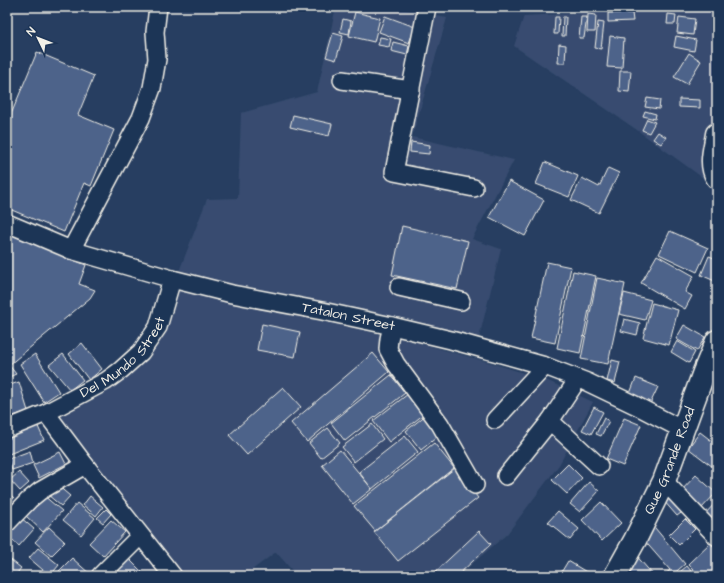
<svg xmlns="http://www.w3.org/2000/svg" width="724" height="583" viewBox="0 0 724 583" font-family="'Architects Daughter',sans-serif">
	<rect width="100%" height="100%" fill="#273e61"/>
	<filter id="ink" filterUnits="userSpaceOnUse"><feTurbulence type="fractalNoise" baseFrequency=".025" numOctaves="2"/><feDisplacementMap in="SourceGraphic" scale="8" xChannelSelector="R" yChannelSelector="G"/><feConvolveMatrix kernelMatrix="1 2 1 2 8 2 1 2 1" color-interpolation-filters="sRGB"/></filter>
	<g filter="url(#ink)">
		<g fill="#374c6f">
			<path d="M336 7H389L447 18 412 137 514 160 472 239 501 249 479 338 178 274 207 199 238 198 241 113 317 92Z"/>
			<path d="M651 9 717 11 716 98 703 178 637 130 514 46 524 16Z"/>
			<path d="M179 290 408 340 492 363 546 380 593 402 559 465 507 534 458 576H297L276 552 244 576H179L52 420 115 379 157 347Z"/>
		</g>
		<g fill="#4e648a" stroke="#f4f1e8">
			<path d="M355 12 380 18 374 42 349 36Z"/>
			<path d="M608 13H632L633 21 608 22Z"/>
			<path d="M588 14 596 15 595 32H587Z"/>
			<path d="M668 14 676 15 675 24H667Z"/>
			<path d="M385 16 415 27 409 43 379 32Z"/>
			<path d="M555 17H559L558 34H554Z"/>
			<path d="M563 17H566L565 36H562Z"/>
			<path d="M581 17H587L584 38H579Z"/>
			<path d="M679 17 695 19 693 35 677 33Z"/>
			<path d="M343 19 351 21 349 34 340 32Z"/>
			<path d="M598 22 604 23 601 49 595 48Z"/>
			<path d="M333 33 343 36 336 60 326 57Z"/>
			<path d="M610 36 624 38 622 68 607 67Z"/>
			<path d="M676 36 696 40 694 51 674 47Z"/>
			<path d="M380 37 391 39 389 47 378 45Z"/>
			<path d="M393 42 409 46 407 55 391 51Z"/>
			<path d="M559 44 566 45 565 63H558Z"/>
			<path d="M37 52 94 76 78 115 114 130 91 186 84 183 64 232 7 208V124Z"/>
			<path d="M689 53 701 61 687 84 674 77Z"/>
			<path d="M620 71H631L629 92 619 91Z"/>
			<path d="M647 98 660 100 659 109 645 107Z"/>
			<path d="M679 99 700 100V108L679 107Z"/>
			<path d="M645 111 656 114 655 119 643 116Z"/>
			<path d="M293 115 332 124 329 136 290 127Z"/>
			<path d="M647 119 655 122 649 133 642 130Z"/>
			<path d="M658 132 666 137 661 144 653 139Z"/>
			<path d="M411 142 430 145 429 154 410 152Z"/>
			<path d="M545 162 578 176 569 197 536 184Z"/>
			<path d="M608 168 619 173 599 213 571 200 582 178 599 187Z"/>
			<path d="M509 181 544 200 525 236 489 217Z"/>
			<path d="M402 226 468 241 457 289 392 275Z"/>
			<path d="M670 231 708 248 697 272 659 254Z"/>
			<path d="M7 233 86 265 79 284 95 290 90 298 9 365 16 374 7 378Z"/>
			<path d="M657 255 694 276 685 292 692 296 685 309 641 283Z"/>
			<path d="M709 256 717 259V282L701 275Z"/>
			<path d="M547 262 571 267 555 343 531 338Z"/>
			<path d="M573 271 596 276 580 353 557 348Z"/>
			<path d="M597 278 625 284 608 364 581 359Z"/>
			<path d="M624 293 651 300 645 320 619 314Z"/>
			<path d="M652 303 678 310 669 345 643 338Z"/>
			<path d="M624 319 640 323 637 335 621 331Z"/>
			<path d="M262 324 300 332 295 357 257 350Z"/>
			<path d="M684 325 705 337 697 351 676 339Z"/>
			<path d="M677 341 695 352 689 363 671 352Z"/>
			<path d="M82 343 102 369 89 380 69 354Z"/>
			<path d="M373 353 389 372 307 442 291 423Z"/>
			<path d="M35 354 59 392 44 402 20 364Z"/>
			<path d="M63 354 83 380 70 390 49 365Z"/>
			<path d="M612 360 620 362 615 383 607 381Z"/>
			<path d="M391 375 405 393 345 441 331 423Z"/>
			<path d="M636 378 658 387 650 404 629 396Z"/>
			<path d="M19 382 28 411 7 418V386Z"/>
			<path d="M283 387 301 407 247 455 229 435Z"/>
			<path d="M408 394 424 414 389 442 373 421Z"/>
			<path d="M594 407 603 412 591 434 582 430Z"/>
			<path d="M427 414 442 433 421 450 406 431Z"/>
			<path d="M604 418 609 421 601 436 596 434Z"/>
			<path d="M624 418 641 425 623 466 606 459Z"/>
			<path d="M36 422 44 440 9 454 7 449V434Z"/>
			<path d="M372 424 383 439 354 462 342 447Z"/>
			<path d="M328 428 340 443 321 458 309 443Z"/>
			<path d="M700 432 717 445V470L688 448Z"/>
			<path d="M405 436 418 452 372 489 359 472Z"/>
			<path d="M434 443 454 468 375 531 354 506Z"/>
			<path d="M340 450 372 489 353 504 322 465Z"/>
			<path d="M30 451 33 463 12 470 8 459Z"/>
			<path d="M60 452 66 464 39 478 33 465Z"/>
			<path d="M568 464 582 478 567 494 552 480Z"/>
			<path d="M455 468 478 498 398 561 374 532Z"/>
			<path d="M19 472 29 483 20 491 10 480Z"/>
			<path d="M696 475 716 493 700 510 680 492Z"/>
			<path d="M589 482 599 491 580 512 570 504Z"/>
			<path d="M57 485 70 496 61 506 48 495Z"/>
			<path d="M7 492 14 498 7 506Z"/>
			<path d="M672 493 685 510 677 516 663 500Z"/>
			<path d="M43 495 62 511 43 532 25 515Z"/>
			<path d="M90 496 103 507 96 516 83 505Z"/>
			<path d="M717 501V527L704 515Z"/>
			<path d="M601 502 621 523 602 541 582 520Z"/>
			<path d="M77 503 95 518 81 535 63 520Z"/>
			<path d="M106 509 111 514 103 523 97 518Z"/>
			<path d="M558 511 579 529 570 540 548 522Z"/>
			<path d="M20 517 34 529 19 546 7 536V531Z"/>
			<path d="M685 519 695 529 679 545 669 535Z"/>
			<path d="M111 520 125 532 103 556 89 543Z"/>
			<path d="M650 522 685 564 671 576H663L670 570 642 538Z"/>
			<path d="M49 527 65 542 51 556 35 542Z"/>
			<path d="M479 531 491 544 457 576H439L435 572Z"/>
			<path d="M711 542 717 548V576H700L688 564Z"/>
			<path d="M38 548 59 565 50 576 29 558Z"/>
			<path d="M634 553 654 576H632L625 568Z"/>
			<path d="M126 556 146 576H107Z"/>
			<path d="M7 557 21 568 15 576H9L7 574Z"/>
			<path d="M72 558 91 575 90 576H56L55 575Z"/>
			<path d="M568 561 593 576H559Z"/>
			<path d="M687 566 695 576H675Z"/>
		</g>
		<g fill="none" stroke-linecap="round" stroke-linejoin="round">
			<defs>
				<g id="minor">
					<path d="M427 7 394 172 474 188"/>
					<path d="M342 80 411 90"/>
					<path id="s1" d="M7 223 71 250 172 279 232 294 322 311 392 326 451 340 545 366 587 382 635 405 683 430"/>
					<path d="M71 250 141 118 152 88 157 59 155 32 158 7"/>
					<path d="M399 287 461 301"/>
					<path d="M392 326 389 339 388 349 396 364 440 424 475 485"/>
					<path d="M46 413 85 465 173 576"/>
					<path d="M495 420 545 366"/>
					<path d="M550 421 599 466"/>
					<path id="s2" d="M7 429 46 413 106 381 121 370 141 352 158 327 172 279"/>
					<path d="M506 476 550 421 578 379"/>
					<path d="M664 481 717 537"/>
					<path d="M7 523 29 500 40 491 85 465"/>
					<path d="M100 576 140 536"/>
				</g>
				<g id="major">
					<path d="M717 134C715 148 709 164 717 177"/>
					<path id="s3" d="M615 576 635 540 664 481 704 372 717 341"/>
				</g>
			</defs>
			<use href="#minor" stroke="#f4f1e8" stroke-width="20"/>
			<use href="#major" stroke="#f4f1e8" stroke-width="25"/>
			<use href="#minor" stroke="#1d3557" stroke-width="17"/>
			<use href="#major" stroke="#1d3557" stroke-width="22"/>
		</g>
	</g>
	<g text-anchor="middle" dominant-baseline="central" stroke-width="3.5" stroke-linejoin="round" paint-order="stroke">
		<g font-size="14" fill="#f4f1e8" stroke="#1d3557">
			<text stroke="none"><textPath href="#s1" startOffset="355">Tatalon Street</textPath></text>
			<text stroke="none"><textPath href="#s2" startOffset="139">Del Mundo Street</textPath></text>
			<text stroke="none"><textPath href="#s3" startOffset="128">Que Grande Road</textPath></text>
		</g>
	</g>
	<rect width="724" height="583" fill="none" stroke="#1d3557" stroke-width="24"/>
	<rect x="12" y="12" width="700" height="559" fill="none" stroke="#f4f1e8" stroke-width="1.5" filter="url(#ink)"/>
	<g transform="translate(38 38) rotate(313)" stroke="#1d3557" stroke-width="3" paint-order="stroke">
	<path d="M0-3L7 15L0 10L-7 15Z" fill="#f4f1e8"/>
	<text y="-6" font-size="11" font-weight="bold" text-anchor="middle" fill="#f4f1e8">N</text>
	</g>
</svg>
